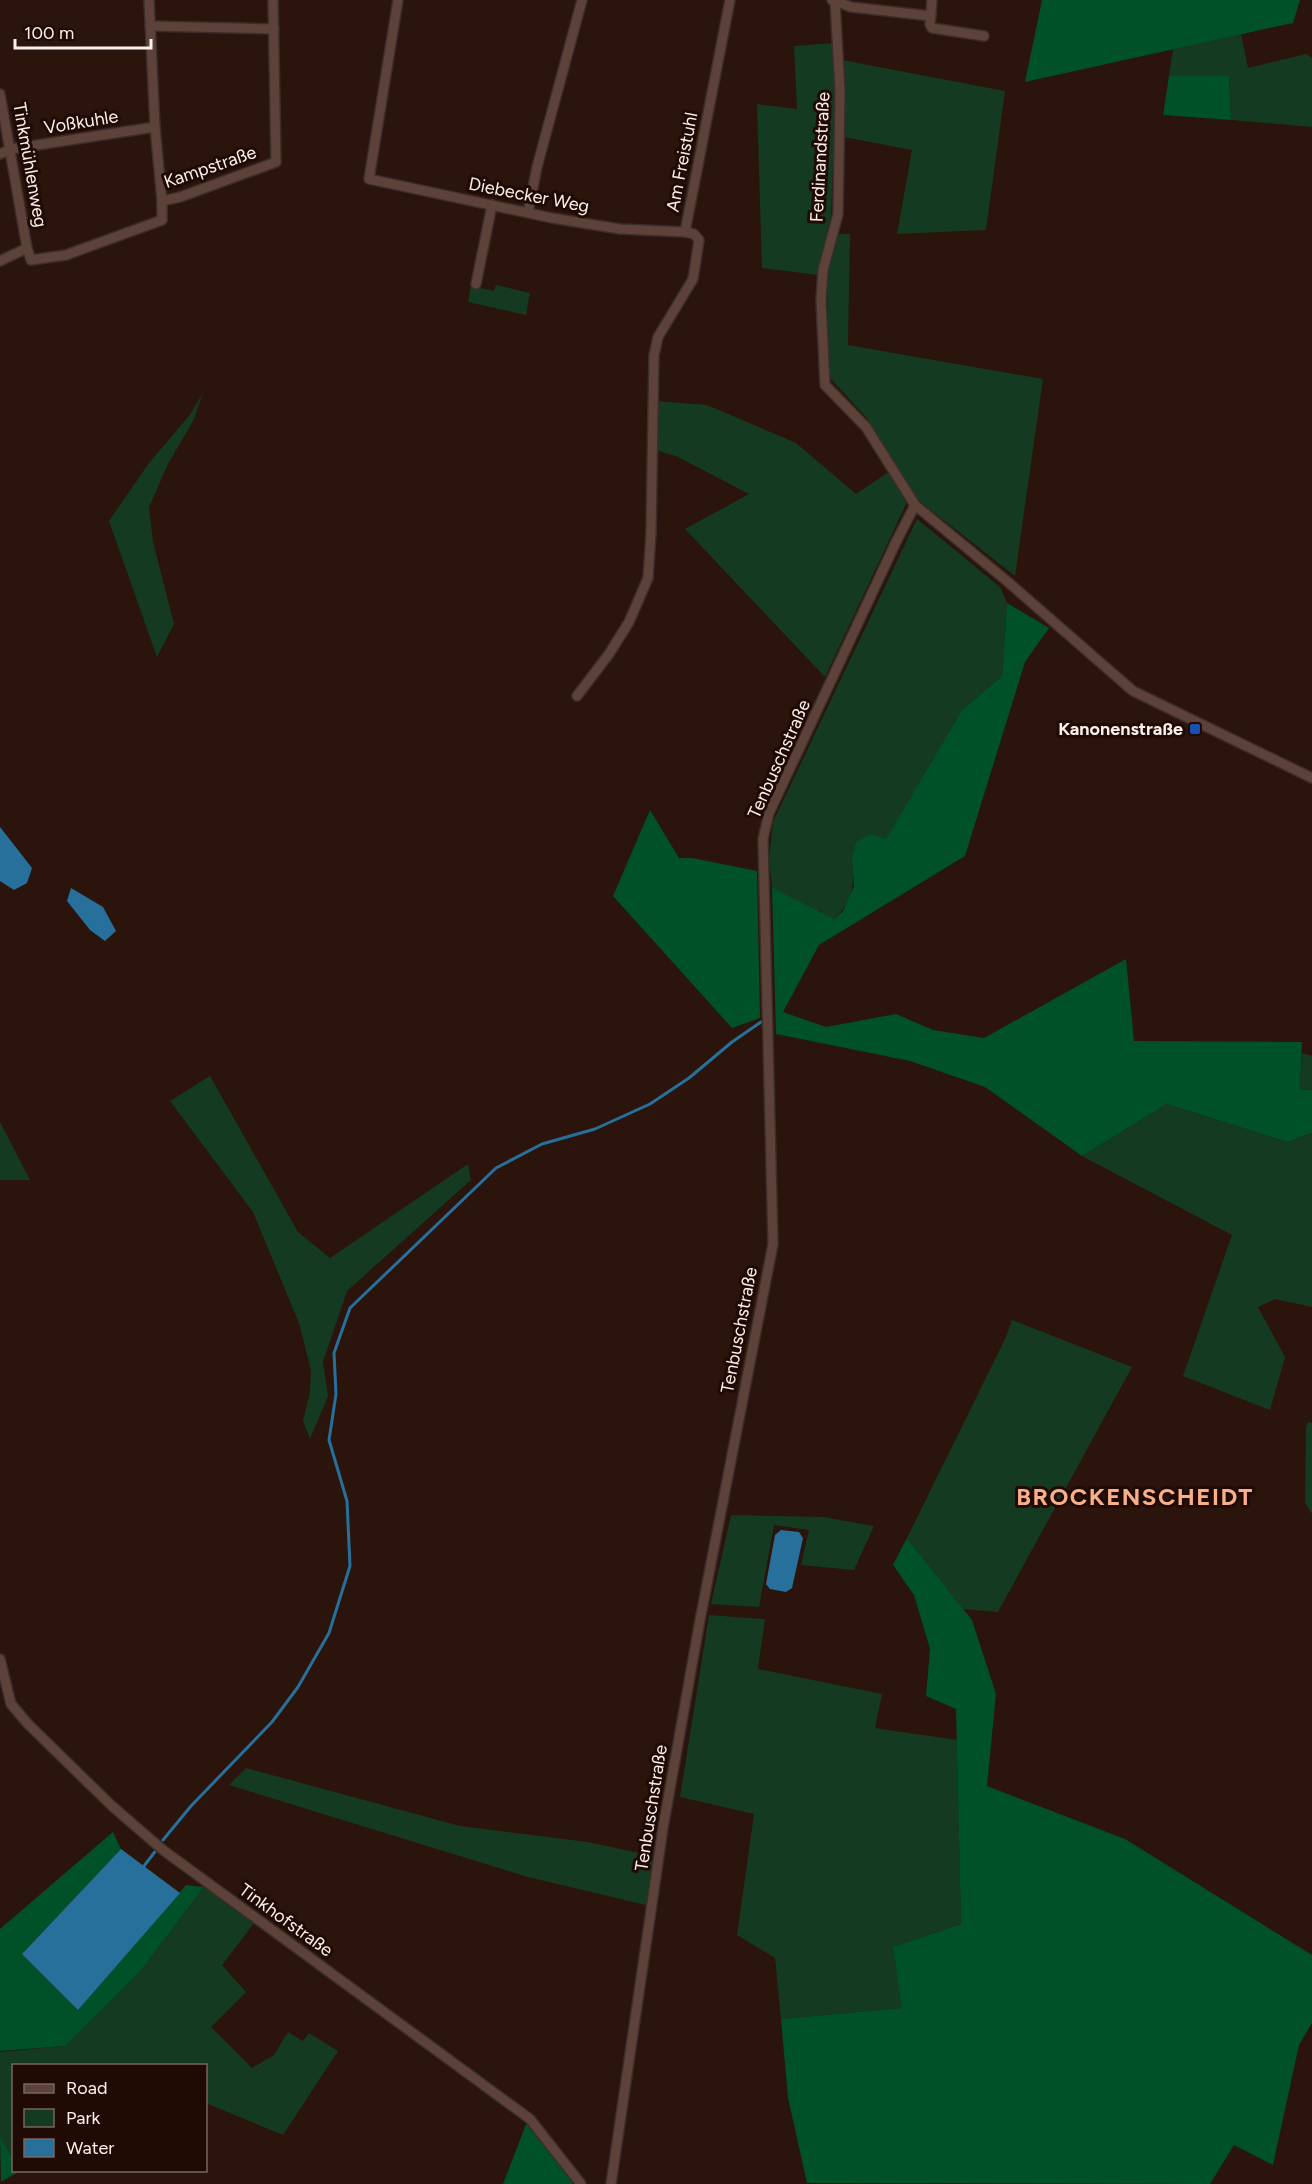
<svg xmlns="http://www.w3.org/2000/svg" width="1312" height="2184" viewBox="0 0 1312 2184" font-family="Figtree,sans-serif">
	<rect width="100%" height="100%" fill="#2a140c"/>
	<g fill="#153a22">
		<path d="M1241 34 1248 68 1306 54 1312 58V127L1231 120 1229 76H1169L1173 49Z"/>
		<path d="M834 43 836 95 831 215 818 275 762 268 757 104 797 109 794 46Z"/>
		<path d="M842 60 1005 91 986 230 897 234 912 150 844 137Z"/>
		<path d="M838 234H850L848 345 1043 379 1015 576 918 500 866 417 828 376 827 277Z"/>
		<path d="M496 285 530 293 526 315 468 302 471 286 494 291Z"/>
		<path d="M203 393 193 421 168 464 149 507 153 542 174 624 157 657 109 521 149 463 189 416Z"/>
		<path d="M656 401 707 405 796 443 856 494 890 471 907 502 825 677 685 529 749 494 676 456 655 450Z"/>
		<path d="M917 519 1000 587 1007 603 1002 676 962 710 886 840 852 860C854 885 854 901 834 919L772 887 769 860 773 822Z"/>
		<path d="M1302 1053 1312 1056V1090L1300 1089Z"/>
		<path d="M210 1076 298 1232 330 1258 468 1164 471 1180 347 1291 323 1362 328 1396 310 1439 303 1421 310 1392 311 1370 299 1323 253 1212 170 1101Z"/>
		<path d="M1167 1104 1287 1142 1312 1133V1307L1275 1299 1258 1307 1285 1357 1270 1410 1183 1376 1232 1235 1082 1156Z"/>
		<path d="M0 1122 30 1180H0Z"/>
		<path d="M1012 1320 1132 1367 998 1612 963 1609 907 1538 1006 1337Z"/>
		<path d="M1308 1422 1312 1423V1514L1305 1502 1306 1428Z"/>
		<path d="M731 1515 823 1517 874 1526 854 1570 801 1565 809 1530 774 1525 759 1607 711 1604Z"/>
		<path d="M709 1615 765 1619 758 1669 882 1694 875 1728 957 1740 961 1924 893 1947 903 2008 781 2019 775 1958 737 1935 754 1814 680 1797Z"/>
		<path d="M246 1768 460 1826 588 1842 657 1857 650 1906 528 1877 229 1785Z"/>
		<path d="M204 1887 255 1922 222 1965 246 1992 211 2027 252 2068 274 2055 288 2032 303 2041 309 2033 338 2051 283 2135 206 2103V2066H14L13 2160 0 2136V2052L65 2046 139 1973Z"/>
	</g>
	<g fill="#005127">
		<path d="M1042 0H1300L1293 23 1025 82Z"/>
		<path d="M1169 76H1229L1231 120 1163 115Z"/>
		<path d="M1007 603 1049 628 1025 662 965 856 819 945 783 1012 826 1027 896 1014 933 1030 984 1038 1126 959 1134 1041 1302 1042 1300 1089 1312 1090V1133L1287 1142 1167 1104 1082 1156 985 1087 910 1061 776 1034 772 887 834 919 843 911 854 886 852 860 856 842 871 834 886 839 962 710 1002 676Z"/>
		<path d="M650 810 679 858H692L757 871 760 1018 732 1028 613 896Z"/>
		<path d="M907 1538 972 1620 996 1694 987 1786 1125 1839 1312 1955V2023L1299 2045 1273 2165 1234 2145 1210 2184 807 2183 788 2098 781 2019 902 2008 893 1947 961 1924 956 1709 926 1696 930 1649 914 1595 893 1565Z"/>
		<path d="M113 1832 121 1849 22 1954 78 2010 186 1885 204 1887 139 1973 65 2046 0 2051V1929Z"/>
		<path d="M527 2122 573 2182 572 2184H503Z"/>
		<path d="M0 2136 13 2160 14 2170 20 2171 1 2182Z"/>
	</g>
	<g fill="#28709c">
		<path d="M0 827 32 868 27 883 14 890 0 881Z"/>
		<path d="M71 888 103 907 116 931 105 941 90 930 67 901Z"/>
		<path d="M781 1530 799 1532 803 1538 792 1588 786 1592 770 1589 766 1584 775 1535Z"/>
		<path d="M121 1849 180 1893 78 2010 22 1954Z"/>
	</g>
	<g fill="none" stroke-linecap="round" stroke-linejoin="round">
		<g stroke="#28709c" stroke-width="3">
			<path d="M163 1840 191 1806 272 1722 298 1687 329 1633 350 1566 347 1501 329 1440 336 1394 334 1353 350 1308 496 1168 542 1144 595 1129 650 1104 689 1078 732 1042 761 1022"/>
			<path d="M144 1866 157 1849"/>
		</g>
		<defs>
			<g id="minor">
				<path d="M149 0 155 127 162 201"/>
				<path d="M398 0 369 179 552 218 620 229 685 232 694 234 699 240 693 279 658 337 654 355 651 533 648 578 629 622 609 654 577 696"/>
				<path d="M832 0 851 7 931 16"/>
				<path d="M932 0 930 24 932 28 984 36"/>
				<path d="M835 1 840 91 838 214 823 270 821 300 825 385 866 427 915 505 1008 582 1133 691 1312 778"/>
				<path d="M150 26 274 29"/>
				<path d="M0 94 27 248 0 261"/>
				<path d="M0 154 11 149 155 127"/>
				<path d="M528 212 537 167 582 0"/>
				<path d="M685 232 730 0"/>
				<path d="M27 248 31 260 66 255 162 220V201L180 197 276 162 273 0"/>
				<path d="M476 284 492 205"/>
				<path d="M0 1659 11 1704 28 1724 112 1806 163 1850 530 2119 581 2184"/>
				<path d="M611 2184 663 1828 700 1620 773 1244 763 839 769 813 896 542 915 505"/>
			</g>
		</defs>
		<use href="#minor" stroke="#3b2d2a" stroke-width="12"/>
		<use href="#minor" stroke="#5c4239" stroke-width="9"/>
	</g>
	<rect fill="#1a4fb4" stroke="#200b04" stroke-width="2" x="1189" y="723" width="12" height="12" rx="3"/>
	<g text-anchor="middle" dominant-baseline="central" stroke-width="6" stroke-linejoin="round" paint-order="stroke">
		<g font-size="18" fill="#fdefeb" stroke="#200b04">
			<text transform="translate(81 122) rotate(-9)">Voßkuhle</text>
			<text transform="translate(820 157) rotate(-87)">Ferdinandstraße</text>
			<text transform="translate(682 162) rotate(-79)">Am Freistuhl</text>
			<text transform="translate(30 165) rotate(80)">Tinkmühlenweg</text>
			<text transform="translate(210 167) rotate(-19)">Kampstraße</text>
			<text transform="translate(529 195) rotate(11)">Diebecker Weg</text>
			<text transform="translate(779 759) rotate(-66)">Tenbuschstraße</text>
			<text transform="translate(739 1330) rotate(-79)">Tenbuschstraße</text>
			<text transform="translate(651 1808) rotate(-81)">Tenbuschstraße</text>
			<text transform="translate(286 1920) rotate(36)">Tinkhofstraße</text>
		</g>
		<g font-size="18" font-weight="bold" fill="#fdefeb" stroke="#200b04" text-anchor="end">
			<text x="1183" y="729">Kanonenstraße</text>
		</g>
		<g font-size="24" font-weight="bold" letter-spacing="1.5" fill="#f9af8a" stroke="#200b04">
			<text x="1135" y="1496">BROCKENSCHEIDT</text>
		</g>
	</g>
	<rect x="12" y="2064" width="195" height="108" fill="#200b04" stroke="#786660" stroke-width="1.5"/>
	<rect x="24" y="2084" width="30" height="9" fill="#5c4239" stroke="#786660" stroke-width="1.5"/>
	<text x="66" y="2094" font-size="18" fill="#fdefeb">Road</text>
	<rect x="24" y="2109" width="30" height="18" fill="#153a22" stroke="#786660" stroke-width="1.5"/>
	<text x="66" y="2124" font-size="18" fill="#fdefeb">Park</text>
	<rect x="24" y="2139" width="30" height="18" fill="#28709c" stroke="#786660" stroke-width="1.5"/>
	<text x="66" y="2154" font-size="18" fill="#fdefeb">Water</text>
	<path d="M15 39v9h136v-9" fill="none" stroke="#fdefeb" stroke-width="3"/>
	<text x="24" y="39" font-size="18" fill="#fdefeb" stroke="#200b04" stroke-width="4.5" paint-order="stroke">100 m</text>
</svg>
